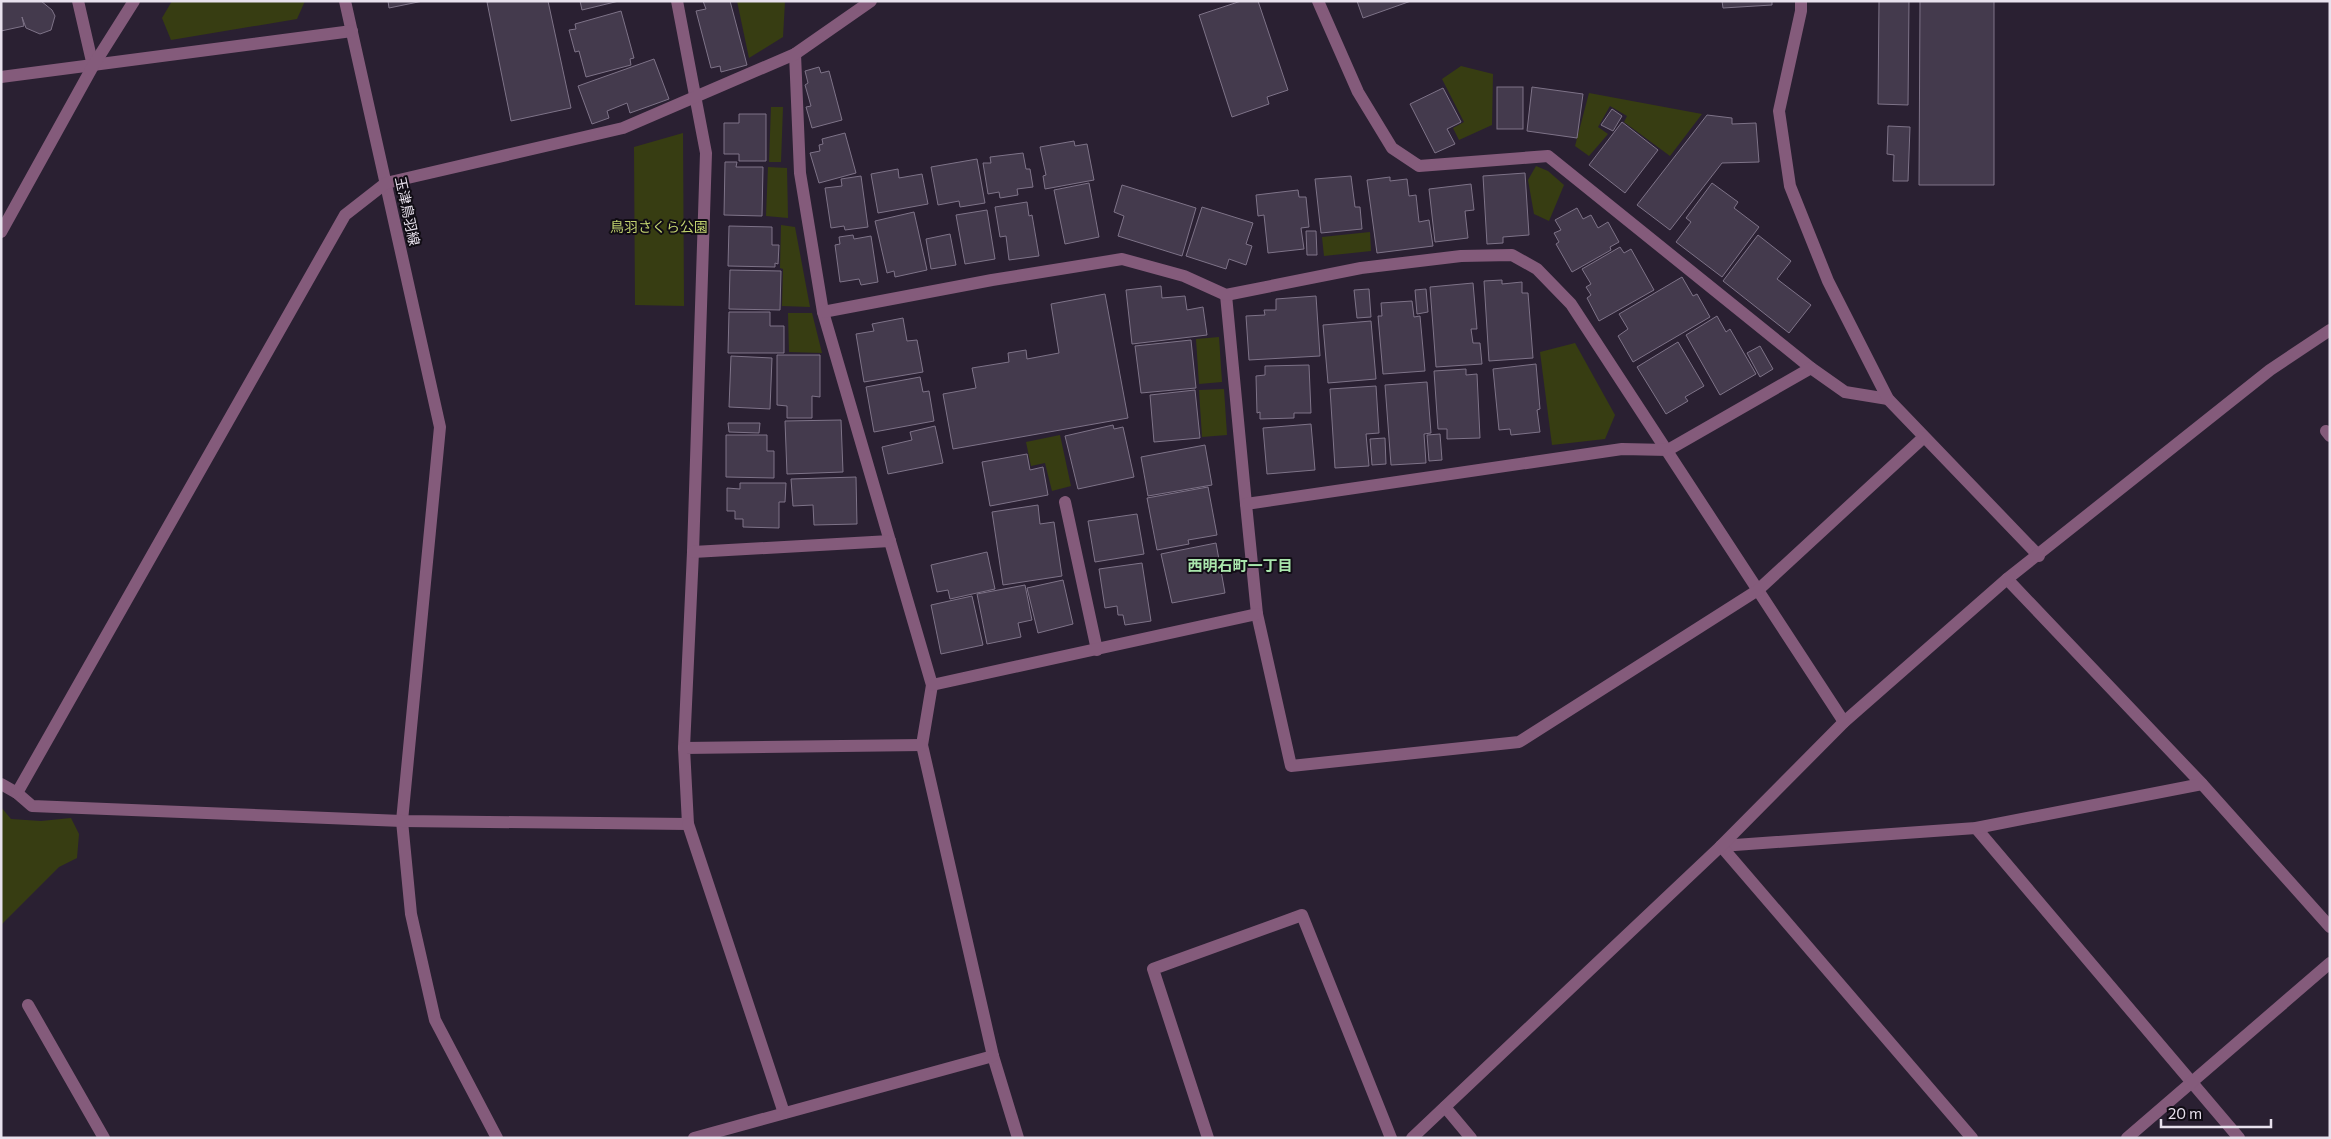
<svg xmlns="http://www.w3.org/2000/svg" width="2331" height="1139" viewBox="0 0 2331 1139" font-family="Commissioner,'Noto Sans JP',sans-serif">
	<rect width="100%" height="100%" fill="#2a2032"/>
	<g fill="#373d12">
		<path d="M172 1H305L297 19 171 40 162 18Z"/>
		<path d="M737 1H785L783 37 749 58Z"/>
		<path d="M1461 66 1493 74 1492 125 1459 140 1453 128 1464 122 1442 79Z"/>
		<path d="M1589 93 1702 114 1670 156 1624 122 1627 116 1610 106 1598 127 1608 134 1589 156 1575 146Z"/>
		<path d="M771 107H783L781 162H769Z"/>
		<path d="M683 133 684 306 635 305 634 147Z"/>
		<path d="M1536 166 1548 171 1564 185 1549 221 1534 214 1528 180Z"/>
		<path d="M768 167 787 168 788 218 766 216Z"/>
		<path d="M781 225 795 227 810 307 782 306 783 269 780 268Z"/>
		<path d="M1370 232 1371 251 1324 256 1322 237Z"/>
		<path d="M788 313H812L822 353 789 352Z"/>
		<path d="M1219 337 1222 382 1199 384 1196 339Z"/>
		<path d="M1575 343 1615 415 1605 439 1552 445 1540 352Z"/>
		<path d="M1224 389 1227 435 1202 437 1199 390Z"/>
		<path d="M1060 435 1071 486 1052 491 1045 463 1031 466 1026 442Z"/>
		<path d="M1 807 11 819 41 821 71 818 79 834 77 858 59 867 1 925Z"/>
	</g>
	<g fill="#443a4d" stroke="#7e7388">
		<path d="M1 1H41L52 10 55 16 51 30 40 34 26 28 22 17 24 26 1 31Z"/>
		<path d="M388 1H423L389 8Z"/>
		<path d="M493 1H548L571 108 511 121 487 2Z"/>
		<path d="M580 1H619L582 10Z"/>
		<path d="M703 1H730L747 65 721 72 720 66 711 68 696 11 706 9Z"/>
		<path d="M1241 1H1258L1288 90 1267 97 1269 104 1232 117 1199 15Z"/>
		<path d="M1357 1H1411L1363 18Z"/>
		<path d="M1722 1H1772V5L1723 8Z"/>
		<path d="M1879 1H1909L1908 105 1878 104Z"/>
		<path d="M1920 1H1994V185H1919Z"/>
		<path d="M621 11 634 58 630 59 631 65 586 77 579 51 575 52 569 30 576 29 575 24Z"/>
		<path d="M654 59 669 99 630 113 627 103 607 111 609 118 592 124 578 86Z"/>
		<path d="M819 67 821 73 829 71 842 120 812 128 806 107 811 106 805 85 808 83 805 71Z"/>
		<rect x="1497" y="87" width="26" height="42"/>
		<path d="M1532 87 1583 94 1577 138 1527 131Z"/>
		<path d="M1443 88 1461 122 1447 129 1455 144 1435 153 1410 104Z"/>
		<path d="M1612 109 1622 116 1613 131 1601 125Z"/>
		<path d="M739 114H766V161H739V154H724V123H739Z"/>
		<path d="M1707 115 1732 118V124L1756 123 1759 162 1722 163 1670 230 1637 205Z"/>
		<path d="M1622 122 1658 150 1625 193 1589 165Z"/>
		<path d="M1888 126 1910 127 1908 181H1893L1894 155 1887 154Z"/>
		<path d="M845 133 856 173 819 183 810 153 820 151 819 145 823 144 822 139Z"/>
		<path d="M1074 141 1075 146 1087 144 1094 180 1045 189 1043 176 1046 175 1040 147Z"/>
		<path d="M1023 153 1026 169H1030L1033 187 1017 189 1018 195 1000 198 999 192 988 194 983 163H991L990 157Z"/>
		<path d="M977 159 985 203 960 207 959 201 938 205 931 167Z"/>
		<path d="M725 162H737L736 167H763L762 216 724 215Z"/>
		<path d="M898 169 899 178 922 174 928 204 878 213 871 174Z"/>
		<path d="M1525 173 1529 235 1503 237V243L1487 244 1483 176Z"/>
		<path d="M861 176 868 227 845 230 844 226 831 228 825 188 842 186 841 179Z"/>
		<path d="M1351 176 1355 207H1360L1362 229 1321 233 1315 179Z"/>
		<path d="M1390 177V181L1407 179 1409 196 1416 195 1419 222 1429 220 1433 246 1377 253 1367 180Z"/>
		<path d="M1089 183 1099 237 1065 244 1054 190Z"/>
		<path d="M1712 183 1738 202 1734 208 1759 227 1722 277 1676 242 1691 222 1686 218Z"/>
		<path d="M1471 184 1474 210 1465 211 1468 238 1435 242 1429 189Z"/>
		<path d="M1122 185 1196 208 1182 256 1118 236 1124 216 1114 212Z"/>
		<path d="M1298 190 1299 197H1306L1309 227 1301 228 1304 249 1268 253 1264 215 1258 216 1256 195Z"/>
		<path d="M1027 202 1029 216 1032 215 1039 256 1009 260 1006 236 1000 237 995 207Z"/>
		<path d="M1202 207 1253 223 1246 244 1252 246 1246 265 1229 259 1226 269 1186 256Z"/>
		<path d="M1577 208 1583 219 1591 215 1598 228 1608 222 1619 242 1610 247 1611 250 1572 272 1556 244 1559 242 1554 233 1561 230 1555 220Z"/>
		<path d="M987 210 995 259 965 264 956 215Z"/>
		<path d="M914 212 927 270 895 277 894 271 887 273 875 221Z"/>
		<path d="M729 226 772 227V245H779L778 264 775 263V267L728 266Z"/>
		<path d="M1306 231H1316L1317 255H1307Z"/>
		<path d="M950 234 956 265 931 269 926 239Z"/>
		<path d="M853 235 854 239 871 236 878 282 861 285 859 279 840 282 835 245 840 244 839 237Z"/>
		<path d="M1758 235 1791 261 1777 279 1811 305 1789 333 1723 281Z"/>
		<path d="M1620 247 1624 253 1631 249 1654 290 1599 321 1587 298 1591 295 1586 287 1591 284 1582 269Z"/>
		<path d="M730 270 781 271 780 310 729 309Z"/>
		<path d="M1682 277 1693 296 1697 294 1710 317 1633 362 1618 336 1628 329 1619 314Z"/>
		<path d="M1502 280V284L1522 282V293H1528L1533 358 1489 361 1484 281Z"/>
		<path d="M1473 283 1477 329H1471L1473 343H1480L1482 364 1436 367 1430 287Z"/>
		<path d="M1161 286 1162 298 1185 296 1187 310 1203 307 1207 335 1132 344 1126 290Z"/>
		<path d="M1369 289 1371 317 1357 318 1354 290Z"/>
		<path d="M1426 289 1428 312 1417 314 1415 290Z"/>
		<path d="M1105 294 1128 418 953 449 943 394 976 388 972 368 1009 362 1008 353 1026 350 1027 359 1059 353 1051 304Z"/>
		<path d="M1316 296 1320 356 1249 360 1246 316 1265 315 1264 310H1276V299Z"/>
		<path d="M1412 301 1414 317 1420 316 1425 371 1383 374 1378 316H1382L1381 303Z"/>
		<path d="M729 312H770V326H784V353H728Z"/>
		<path d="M1717 316 1726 332 1730 329 1756 374 1720 395 1686 335Z"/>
		<path d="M903 318 907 341 917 340 923 372 864 382 856 334 874 331 872 324Z"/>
		<path d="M1371 321 1376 379 1328 383 1323 325Z"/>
		<path d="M1191 340 1196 388 1141 393 1135 346Z"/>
		<path d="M1678 342 1704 386 1685 397 1688 401 1666 414 1637 367Z"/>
		<path d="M1760 346 1773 369 1760 377 1747 353Z"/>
		<path d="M777 355H820V397L812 396V418H787V406L777 405Z"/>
		<path d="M731 356 772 358 770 409 729 407Z"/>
		<path d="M1536 364 1540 409 1537 410 1540 432 1511 435 1510 429 1499 430 1493 369Z"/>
		<path d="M1309 365 1311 413H1294V418L1260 419V412L1257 413 1256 376 1265 375V366Z"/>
		<path d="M1466 369V375L1477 374 1480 438 1447 439V429H1438L1434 371Z"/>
		<path d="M920 377 923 392 929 391 934 421 874 432 866 387Z"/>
		<path d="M1427 382 1431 433 1424 434 1426 463 1391 465 1385 385Z"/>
		<path d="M1376 386 1379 433 1366 434 1369 466 1335 468 1330 389Z"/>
		<path d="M1195 390 1200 438 1154 442 1150 395Z"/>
		<path d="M841 420 843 472 787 474 785 421Z"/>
		<path d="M728 423H760L759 433 729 432Z"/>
		<path d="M1311 424 1315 470 1267 474 1263 428Z"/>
		<path d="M1113 425 1114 429 1123 427 1134 477 1078 489 1065 436Z"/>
		<path d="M935 426 943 463 888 474 882 447 912 440 910 432Z"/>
		<path d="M1440 434 1442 460 1429 461 1427 435Z"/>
		<path d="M726 435H767V451H774V478L726 477Z"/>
		<path d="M1385 438 1386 464 1372 465 1370 439Z"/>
		<path d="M1205 445 1212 485 1148 496 1141 457Z"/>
		<path d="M1027 454 1030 470 1043 467 1048 495 990 506 982 462Z"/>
		<path d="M856 477 857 524 814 525 813 505 793 506 791 479Z"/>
		<path d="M740 483H786L785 502H779V528L743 527V519H735V511H727V488L740 489Z"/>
		<path d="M1208 487 1217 535 1188 540 1189 544 1157 550 1147 498Z"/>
		<path d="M1038 505 1040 524 1054 522 1062 576 1003 585 992 512Z"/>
		<path d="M1137 514 1144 554 1095 562 1088 521Z"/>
		<path d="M1216 543 1225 593 1172 603 1161 554Z"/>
		<path d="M987 552 995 589 950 599 948 590 937 592 931 565Z"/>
		<path d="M1142 563 1151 621 1125 625 1123 615H1118L1117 606 1105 608 1099 569Z"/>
		<path d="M1063 580 1073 624 1038 633 1027 588Z"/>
		<path d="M1025 585 1032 620 1018 623 1021 637 987 644 977 594Z"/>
		<path d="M972 596 983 645 941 654 931 605Z"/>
	</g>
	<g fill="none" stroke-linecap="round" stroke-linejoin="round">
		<g stroke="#845b7b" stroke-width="12">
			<path d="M78 1 93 66"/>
			<path d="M345 1 440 427 402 821 411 914 435 1020 497 1138"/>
			<path d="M677 1 706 153 693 552 684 748"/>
			<path d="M1318 1 1358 92 1392 148 1419 166 1548 156 1811 368 1845 392 1888 399"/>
			<path d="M1801 1V11L1779 111 1790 186 1828 281 1888 399 2039 556"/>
			<path d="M795 54 800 173 823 312 932 685 922 745 993 1056 1018 1138"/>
			<path d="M1 77 352 31"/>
			<path d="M1 232 93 66 134 1"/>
			<path d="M1226 295 1246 504"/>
			<path d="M823 312 992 280 1122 259 1184 276 1226 295 1361 268 1461 256 1512 255 1537 269 1571 304 1844 722"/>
			<path d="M1811 368 1668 450 1622 449 1246 504 1257 614 1291 766 1519 742 1758 590 1924 437"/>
			<path d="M2326 431 2330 436"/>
			<path d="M1065 502 1097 650"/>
			<path d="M693 552 890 541"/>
			<path d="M2007 579 2202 784 2330 927"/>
			<path d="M932 685 1257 614"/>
			<path d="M1 784 17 793 32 806 402 821 688 824 684 748 922 745"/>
			<path d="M17 793 345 215 386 183 623 128 795 54 871 1"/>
			<path d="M688 824 784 1113"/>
			<path d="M1976 828 2239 1138"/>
			<path d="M1721 846 1976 828 2202 784"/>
			<path d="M1721 846 1972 1138"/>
			<path d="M28 1005 104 1138"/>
			<path d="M1445 1107 1471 1138"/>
			<path d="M694 1138 993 1056"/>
			<path d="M1208 1138 1153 969 1302 915 1391 1138"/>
			<path d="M1412 1138 1721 846 1844 722 2007 579 2270 370 2330 330"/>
			<path d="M2127 1138 2330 963"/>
		</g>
	</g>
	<g text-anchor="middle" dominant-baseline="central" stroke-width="4" stroke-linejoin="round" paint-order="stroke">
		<g font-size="14" fill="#e8e1ed" stroke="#100c14">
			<text transform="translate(408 211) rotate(78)">玉津鳥羽線</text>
		</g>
		<g font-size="14" fill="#c2d26f" stroke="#100c14">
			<text x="659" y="226">鳥羽さくら公園</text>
		</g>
		<g font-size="15" font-weight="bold" fill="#a9e6ac" stroke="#100c14">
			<text x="1240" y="565">西明石町一丁目</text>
		</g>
	</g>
	<rect width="2331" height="1139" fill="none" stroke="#e8e1ed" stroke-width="5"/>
	<path d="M2161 1119v8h110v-8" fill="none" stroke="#e8e1ed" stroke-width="2.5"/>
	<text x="2168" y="1119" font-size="15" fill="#e8e1ed" stroke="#100c14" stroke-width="4" paint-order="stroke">20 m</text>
</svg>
